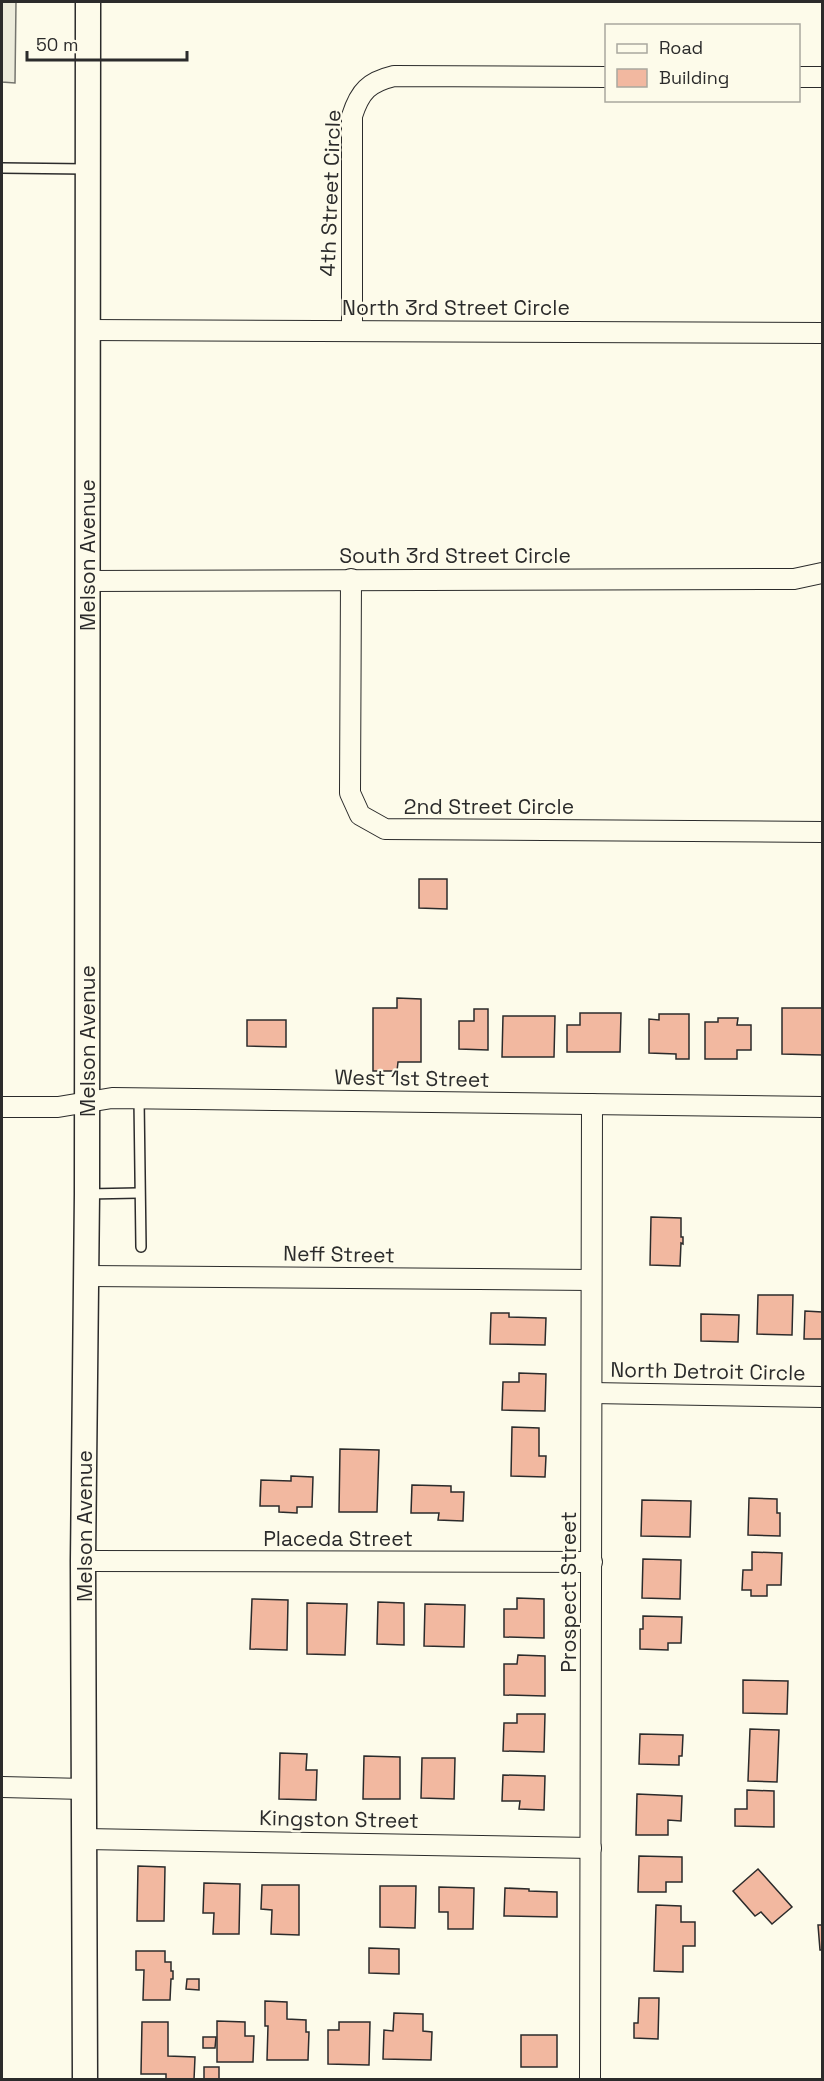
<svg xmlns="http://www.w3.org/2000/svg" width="824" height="2081" viewBox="0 0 824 2081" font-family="'Space Grotesk',sans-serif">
	<rect width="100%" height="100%" fill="#fdfbea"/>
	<path fill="#ecebdb" stroke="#74746e" stroke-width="1.5" d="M2 2H16L15 83 2 82Z"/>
	<g fill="#f2b8a0" stroke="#2b2b2b" stroke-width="1.5">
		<path d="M419 879H447V909L419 908Z"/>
		<path d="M397 998 421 999V1062H398L397 1071H373V1008H397Z"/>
		<path d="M782 1008H822V1055L782 1054Z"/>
		<path d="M474 1009H488V1050L459 1049V1021H474Z"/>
		<path d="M580 1013H621L620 1052H567V1025H580Z"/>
		<path d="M659 1014H689V1059H676V1054L649 1053V1019L659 1020Z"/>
		<path d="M503 1016H555L554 1057H502Z"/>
		<path d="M718 1018H738L737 1025H751V1050H737V1059H705V1022H718Z"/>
		<path d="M247 1020H286V1047L247 1046Z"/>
		<path d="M651 1217 681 1218V1237H683V1244L681 1243 680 1266 650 1265Z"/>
		<path d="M758 1295H793L792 1335 757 1334Z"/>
		<path d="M805 1311 822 1312V1339H804Z"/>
		<path d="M491 1313H509V1317L546 1318 545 1345 490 1344Z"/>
		<path d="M701 1314 739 1315 738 1342 701 1341Z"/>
		<path d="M519 1373 546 1374 545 1411 502 1410 503 1382H519Z"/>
		<path d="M512 1427 539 1428V1456H546L545 1477 511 1476Z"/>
		<path d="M340 1449 379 1450 377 1512H339Z"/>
		<path d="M291 1476 313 1477 312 1507H297V1513L279 1512V1506H260L261 1480 291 1481Z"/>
		<path d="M412 1485 451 1486V1492H464L463 1521 438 1520 439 1513H411Z"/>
		<path d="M749 1498 777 1499V1513H780V1536L748 1535Z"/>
		<path d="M642 1500 691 1501 690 1537 641 1536Z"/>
		<path d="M752 1552 782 1553 781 1585H767V1596H751V1590H742L743 1570H752Z"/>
		<path d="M643 1559 681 1560 680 1599 642 1598Z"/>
		<path d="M517 1598 544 1599V1638L504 1637V1609H517Z"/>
		<path d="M252 1599 288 1600 287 1650 250 1649Z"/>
		<path d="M378 1602 404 1603V1645L377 1644Z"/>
		<path d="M307 1603 347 1604 345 1655 307 1654Z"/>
		<path d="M425 1604 465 1605 464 1647 424 1646Z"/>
		<path d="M643 1616 682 1617 681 1643H668V1650L640 1649V1629H643Z"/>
		<path d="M518 1655 545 1656V1696L504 1695V1664H517Z"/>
		<path d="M743 1680 788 1681 787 1714 743 1713Z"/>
		<path d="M517 1714H545L544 1752 503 1751 504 1723H517Z"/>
		<path d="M750 1729 779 1730 777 1782 748 1781Z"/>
		<path d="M640 1734 683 1735 682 1756H679V1765L639 1764Z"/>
		<path d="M280 1753 307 1754 306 1770H317L316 1800 279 1799Z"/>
		<path d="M364 1756 400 1757V1799H363Z"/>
		<path d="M422 1758H455L454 1799 421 1798Z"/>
		<path d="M503 1775 545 1776 544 1810 519 1809 520 1801H502Z"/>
		<path d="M747 1790 774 1791V1827L735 1826V1809H747Z"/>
		<path d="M637 1794 682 1796 681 1821 668 1820V1835H636Z"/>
		<path d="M639 1856 682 1857V1882H666V1892H638Z"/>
		<path d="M138 1866 165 1867 164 1921H137Z"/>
		<path d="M758 1869 792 1907 772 1924 761 1912 755 1916 733 1891Z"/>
		<path d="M204 1883 240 1884 239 1934H213L214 1913H203Z"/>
		<path d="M262 1885H299V1935L271 1934 272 1910 261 1909Z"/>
		<path d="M380 1886H416L415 1928 380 1927Z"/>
		<path d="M439 1887 474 1888 473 1929H448V1912H439Z"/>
		<path d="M505 1888 529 1889V1891L557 1892V1917L504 1916Z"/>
		<path d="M656 1905 681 1906V1922H695V1946H683V1972L654 1971Z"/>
		<path d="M818 1925H822V1950H820Z"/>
		<path d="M369 1948 399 1949V1974L369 1973Z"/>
		<path d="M136 1951H165V1962H171V1971H173V1979H171L170 2000H143L144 1970H136Z"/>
		<path d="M187 1979H199V1990L186 1989Z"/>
		<path d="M639 1998H659L658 2039 634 2038V2023H638Z"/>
		<path d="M265 2001 287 2002V2019L306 2020V2032H309L308 2060H267L268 2026H265Z"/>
		<path d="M394 2013 423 2014V2031L432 2032 431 2060 383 2059 384 2030 393 2031Z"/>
		<path d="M217 2021 245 2022V2036H254L253 2062H217Z"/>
		<path d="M142 2022H168V2056L195 2057 194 2080H166V2074H141Z"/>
		<path d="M339 2022H370L369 2065 328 2064V2030H339Z"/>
		<rect x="521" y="2035" width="36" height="32"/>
		<path d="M203 2037H216L215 2048H203Z"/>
		<rect x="204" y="2067" width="15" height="12"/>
	</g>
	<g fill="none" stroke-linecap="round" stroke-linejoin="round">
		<defs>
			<g id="service">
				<path d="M2 168 86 169"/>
				<path d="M139 1099 141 1247"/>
				<path d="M87 1194 138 1193"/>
			</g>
			<g id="minor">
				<path d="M798 77H822"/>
				<path d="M88 330 822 333"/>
				<path d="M352 330V116C360 91 369 82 394 76L606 77"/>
				<path d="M351 579 350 793 360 815 385 829 822 832"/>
				<path d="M87 581 794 579 822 573"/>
				<path d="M2 1107H58L112 1098 822 1107"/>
				<path d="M87 1276 591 1280"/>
				<path d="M592 1393 822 1397"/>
				<path d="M83 1561 592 1562"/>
				<path d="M2 1787 84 1789"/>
				<path d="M85 1839 591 1848"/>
				<path d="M590 2080 592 1104"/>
			</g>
			<path id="tertiary" d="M85 2080 83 1561 87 1194 88 2"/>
		</defs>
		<use href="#service" stroke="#2b2b2b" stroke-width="12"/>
		<use href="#minor" stroke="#2b2b2b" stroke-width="22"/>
		<use href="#tertiary" stroke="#2b2b2b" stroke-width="27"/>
		<use href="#service" stroke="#fdfbea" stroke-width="9"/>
		<use href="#minor" stroke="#fdfbea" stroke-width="20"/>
		<use href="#tertiary" stroke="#fdfbea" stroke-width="24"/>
	</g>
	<g text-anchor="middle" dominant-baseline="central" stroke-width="4.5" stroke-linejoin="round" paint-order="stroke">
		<g font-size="21" fill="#2b2b2b" stroke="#fdfbea">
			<text transform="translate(330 193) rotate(-88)">4th Street Circle</text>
			<text x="456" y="307">North 3rd Street Circle</text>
			<text transform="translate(87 555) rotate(-90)">Melson Avenue</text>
			<text x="455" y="555">South 3rd Street Circle</text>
			<text x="489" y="806">2nd Street Circle</text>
			<text transform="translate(87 1041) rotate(-90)">Melson Avenue</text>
			<text transform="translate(412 1078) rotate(1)">West 1st Street</text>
			<text transform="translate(339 1254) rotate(1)">Neff Street</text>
			<text transform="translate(708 1371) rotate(1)">North Detroit Circle</text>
			<text transform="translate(84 1526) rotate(-90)">Melson Avenue</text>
			<text x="338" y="1538">Placeda Street</text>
			<text transform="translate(568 1592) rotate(-90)">Prospect Street</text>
			<text transform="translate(339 1819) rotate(1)">Kingston Street</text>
		</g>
	</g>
	<rect width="824" height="2081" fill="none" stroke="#2b2b2b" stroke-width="6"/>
	<rect x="605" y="24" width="195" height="78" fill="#fdfbea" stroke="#a9a89e" stroke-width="1.5"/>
	<rect x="617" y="44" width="30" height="9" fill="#fdfbea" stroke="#a9a89e" stroke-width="1.5"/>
	<text x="659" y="54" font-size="18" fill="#2b2b2b">Road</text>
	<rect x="617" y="69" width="30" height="18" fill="#f2b8a0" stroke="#a9a89e" stroke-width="1.5"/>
	<text x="659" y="84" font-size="18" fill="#2b2b2b">Building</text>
	<path d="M27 51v9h160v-9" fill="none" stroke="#2b2b2b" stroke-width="3"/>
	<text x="36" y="51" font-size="18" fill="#2b2b2b" stroke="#fdfbea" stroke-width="4.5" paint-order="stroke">50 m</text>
</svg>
